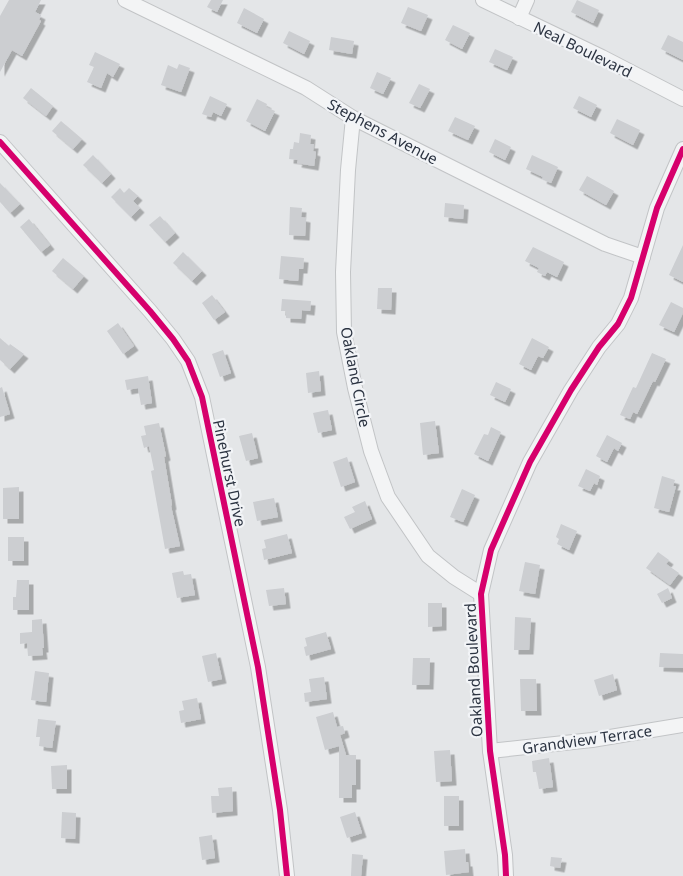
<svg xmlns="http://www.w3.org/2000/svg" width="683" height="876" viewBox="0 0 683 876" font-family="'Noto Sans',sans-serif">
	<defs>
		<filter id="shadow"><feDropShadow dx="4.5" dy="4.5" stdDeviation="0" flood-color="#0004"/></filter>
	</defs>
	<rect width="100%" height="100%" fill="#e4e6e8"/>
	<g fill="#ccced1" filter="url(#shadow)">
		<path d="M9 0H41L35 12 41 15 39 20 41 21 22 56 12 50 0 72V16Z"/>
		<path d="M211 0H223L217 12 207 7Z"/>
		<path d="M577 0 599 10 593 23 571 12Z"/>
		<path d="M408 7 428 15 421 31 401 23Z"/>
		<path d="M244 8 264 19 257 33 237 23Z"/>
		<path d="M453 25 470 33 462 49 445 40Z"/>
		<path d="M289 31 310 41 304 54 283 43Z"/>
		<path d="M668 35 683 42V60L661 49Z"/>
		<path d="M331 37 354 41 352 54 329 50Z"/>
		<path d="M495 49 513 57 507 70 489 62Z"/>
		<path d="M95 52 120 64 113 77 107 73 101 88 87 82 94 67 89 65Z"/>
		<path d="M179 64 190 68 181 92 161 85 168 65 177 69Z"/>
		<path d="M377 72 391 78 383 94 370 88Z"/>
		<path d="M419 84 430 89 420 108 409 103Z"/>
		<path d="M31 88 53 106 46 116 23 98Z"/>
		<path d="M210 96 227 104 221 116 213 112 211 117 202 114Z"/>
		<path d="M579 96 597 105 591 117 573 108Z"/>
		<path d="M257 99 267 104 266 107 275 111 265 131 246 121Z"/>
		<path d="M455 117 475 126 468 140 448 131Z"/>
		<path d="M617 119 640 130 633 145 610 133Z"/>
		<path d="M61 121 82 139 73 149 52 131Z"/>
		<path d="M300 133 311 135 310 144H314L313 151 316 152 314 166 297 163 298 160 289 159 290 149H293L294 142 299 143Z"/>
		<path d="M495 139 511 147 505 160 489 152Z"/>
		<path d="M93 155 111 174 102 183 83 165Z"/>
		<path d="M532 155 558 167 551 183 542 179 543 177 526 169Z"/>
		<path d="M587 176 614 191 606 205 579 190Z"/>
		<path d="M0 183 20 204 10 213 0 202Z"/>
		<path d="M120 188 124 193 129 188 138 196 133 201 140 208 131 217 111 197Z"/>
		<path d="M445 203 464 205 463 219 444 217Z"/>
		<path d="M290 207 302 208 301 217 306 218 305 236 289 235Z"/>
		<path d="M160 216 175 233 165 242 149 225Z"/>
		<path d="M29 219 50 245 41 252 20 227Z"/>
		<path d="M683 245V282L669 275Z"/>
		<path d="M533 247 564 262 557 277 547 272 545 276 537 272 539 268 525 261Z"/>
		<path d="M183 252 202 271 192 281 173 263Z"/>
		<path d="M281 256 304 258 303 269H299L298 281 279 279Z"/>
		<path d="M63 258 84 276 73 289 52 271Z"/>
		<path d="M378 288H392L391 310 377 309Z"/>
		<path d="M212 295 225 312 214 320 202 303Z"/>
		<path d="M282 299 311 301 310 311 302 310 301 319 286 318V311H281Z"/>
		<path d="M671 302 683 308V313L674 332 659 325Z"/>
		<path d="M118 323 134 346 123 354 107 331Z"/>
		<path d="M0 338 9 346 10 344 24 354 10 369 0 360Z"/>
		<path d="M532 338 549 347 543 358 538 356 531 370 519 364Z"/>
		<path d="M223 350 231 373 220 377 212 354Z"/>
		<path d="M652 353 666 359 655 382 653 381 637 414 633 412 630 419 620 415 633 387 636 388Z"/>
		<path d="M319 371 321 391 308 393 306 373Z"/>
		<path d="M148 376 152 403 141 405 138 388 127 390 125 380Z"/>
		<path d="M496 382 511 389 505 402 490 395Z"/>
		<path d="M2 387 10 414 0 417V388Z"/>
		<path d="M328 410 332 430 318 433 313 413Z"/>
		<path d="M435 421 439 453 423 455 420 423Z"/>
		<path d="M159 423 166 456 164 457 172 505 171 506 180 546 165 549 151 471 154 470 149 446 144 448 141 436 146 435 144 426Z"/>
		<path d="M491 427 501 432 488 461 474 454 484 434 488 435Z"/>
		<path d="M252 433 258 458 246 461 239 436Z"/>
		<path d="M607 435 622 443 618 451 614 448 607 462 596 456Z"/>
		<path d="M347 457 355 482 341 487 333 462Z"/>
		<path d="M586 469 600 476 597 485 594 483 590 491 578 486Z"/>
		<path d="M662 476 675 480 673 486H676L669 512 654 508Z"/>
		<path d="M19 487V519H3V488Z"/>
		<path d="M462 489 475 495 463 522 450 517Z"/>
		<path d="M274 498 278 517 257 521 253 502Z"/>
		<path d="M365 501 372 519 350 529 344 517 355 512 352 507Z"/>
		<path d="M561 524 577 531 569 550 557 544 559 539 556 537Z"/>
		<path d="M287 534 292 553 264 560 262 549 266 548 264 540Z"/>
		<rect x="8" y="537" width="16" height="24"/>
		<path d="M658 552 669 560 666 564 679 573 670 585 646 568Z"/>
		<path d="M525 562 540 565 535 594 519 591Z"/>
		<path d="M183 571 184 575 191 574 195 595 177 598 172 573Z"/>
		<path d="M17 580H29V610H13V597H16Z"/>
		<path d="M284 588 286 604 269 606 266 590Z"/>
		<path d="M668 588 672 598 662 603 657 594Z"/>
		<path d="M428 603H442V626L428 627Z"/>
		<path d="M515 617 531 618 529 650H514Z"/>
		<path d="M42 619 44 648H42L43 655 28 656 27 643 20 644V633L32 632V620Z"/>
		<path d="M326 632 331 649 306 656 304 647 307 646 305 638Z"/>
		<path d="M216 653 222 679 208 682 202 656Z"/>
		<path d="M660 653 683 654V668L659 667Z"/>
		<path d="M413 658H430L429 685H412Z"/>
		<path d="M35 671 49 673 46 702 31 700Z"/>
		<path d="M613 674 617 690 599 696 594 680Z"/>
		<path d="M324 677 327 699 305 702 304 693 311 692 309 679Z"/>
		<path d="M520 679H536L537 711H521Z"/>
		<path d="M197 698 201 719 181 723 179 711 184 710 182 701Z"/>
		<path d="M333 712 337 727 343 726 345 733 340 735 346 755H356V785H352V798H339V746L325 750 316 717Z"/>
		<path d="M38 719 56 721 52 748 39 746 40 737H36Z"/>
		<path d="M450 750 452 781 436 782 434 751Z"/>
		<path d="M549 758 553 787 539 789 536 772H533L532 761Z"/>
		<path d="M67 765V789H52L51 766Z"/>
		<path d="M232 787 233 811 212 813 211 796H219L218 788Z"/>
		<rect x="444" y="796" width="15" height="30"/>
		<path d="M62 812 76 813 75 839 61 838Z"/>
		<path d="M355 812 362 833 347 838 340 817Z"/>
		<path d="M212 835 215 858 202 860 199 837Z"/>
		<path d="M465 849 466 862H468L469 872 446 875 444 851Z"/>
		<path d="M352 854 363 855 361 876H351Z"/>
		<path d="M551 857 562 858 560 868 550 866Z"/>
	</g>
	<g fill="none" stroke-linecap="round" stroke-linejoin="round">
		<defs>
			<g id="minor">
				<path d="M125 0 306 88 353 118 605 244 643 257"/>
				<path d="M483 0 602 57 683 99"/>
				<path d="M519 18 527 0"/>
				<path d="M353 118 348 170 343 272 344 332 355 388 371 451 388 497 428 556 454 577 481 594"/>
				<path d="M0 142 150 311 173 339 188 361 202 397 258 667 280 810 287 876"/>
				<path d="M490 751 592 740 683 725"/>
				<path d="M506 876 505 855 490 751 481 594 491 550 530 462 571 390 599 347 618 324 631 298 657 208 683 149"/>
			</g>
		</defs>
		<use href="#minor" stroke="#c2c4c6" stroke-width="16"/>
		<use href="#minor" stroke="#f3f4f5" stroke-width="14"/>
		<defs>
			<g id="cycleway">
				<path d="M0 142 150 311 173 339 188 361 202 397 258 667 280 810 287 876"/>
				<path d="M506 876 505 855 490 751 481 594 491 550 530 462 571 390 599 347 618 324 631 298 657 208 683 149"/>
			</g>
		</defs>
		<use href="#cycleway" stroke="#f2f4f7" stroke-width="9"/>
		<use href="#cycleway" stroke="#d6006c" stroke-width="6"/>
	</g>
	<g text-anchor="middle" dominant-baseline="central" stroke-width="4.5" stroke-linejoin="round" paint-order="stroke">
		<g font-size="15" fill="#2b3341" stroke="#f2f4f7">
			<text transform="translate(583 49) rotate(26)">Neal Boulevard</text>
			<text transform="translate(383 131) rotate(28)">Stephens Avenue</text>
			<text transform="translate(356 377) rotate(79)">Oakland Circle</text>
			<text transform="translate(230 473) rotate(78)">Pinehurst Drive</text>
			<text transform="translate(473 670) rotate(-93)">Oakland Boulevard</text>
			<text transform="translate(587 739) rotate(-8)">Grandview Terrace</text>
		</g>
	</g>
</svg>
